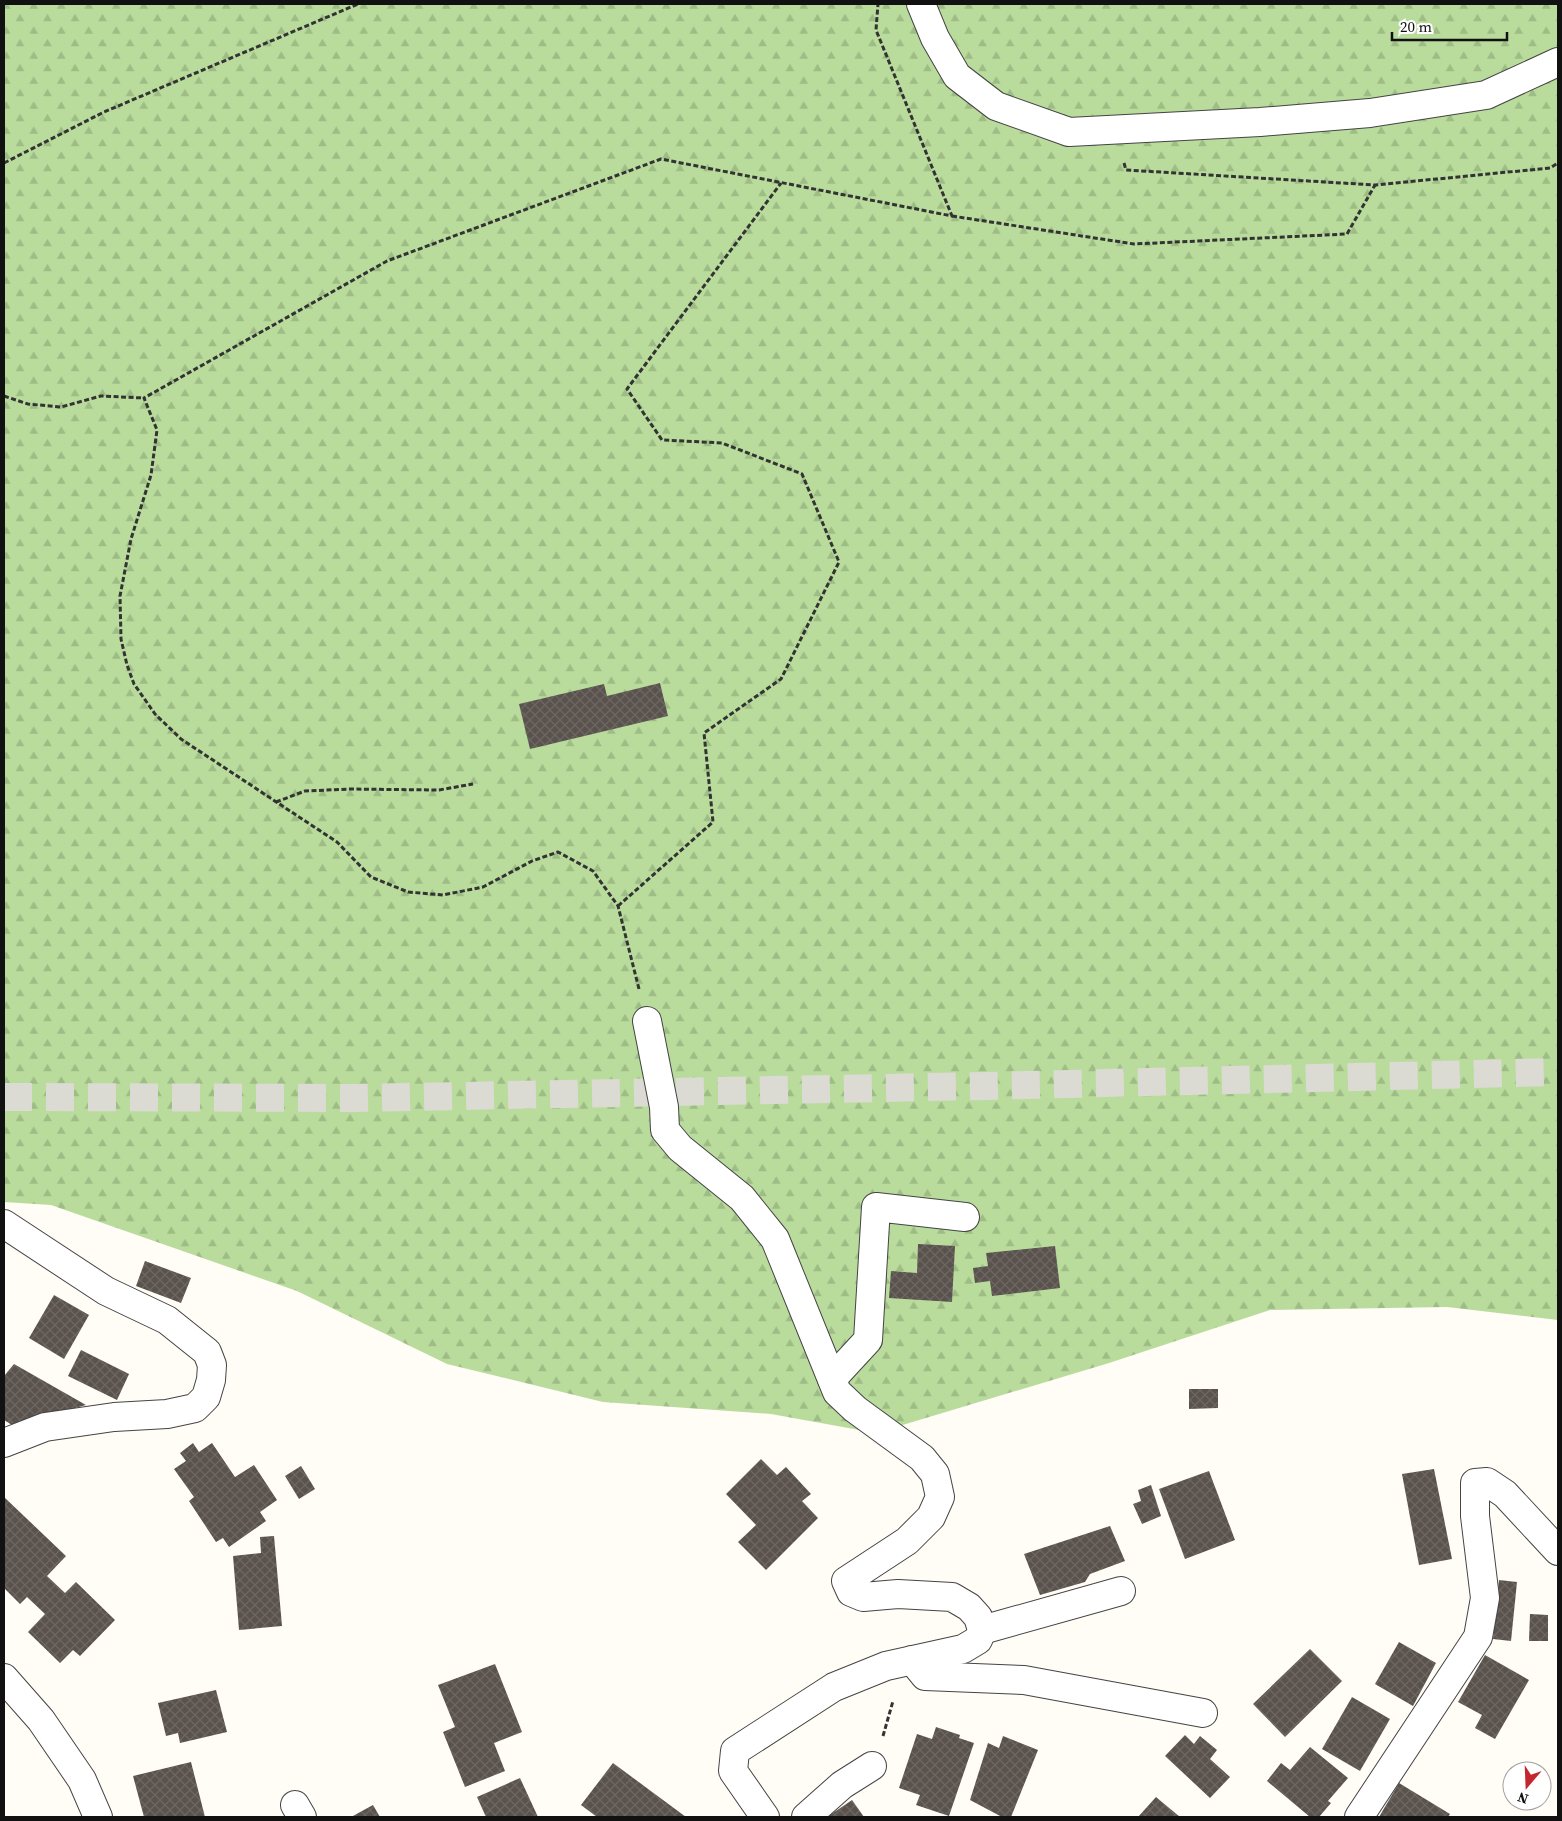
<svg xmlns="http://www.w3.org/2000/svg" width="1562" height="1821" viewBox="0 0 1562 1821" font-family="'Source Serif 4',serif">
	<defs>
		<pattern id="forest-firs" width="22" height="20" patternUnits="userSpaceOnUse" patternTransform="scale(1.25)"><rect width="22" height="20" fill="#b9dc9c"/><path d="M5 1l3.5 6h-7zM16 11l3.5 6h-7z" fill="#9ebc85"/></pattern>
		<pattern id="building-cross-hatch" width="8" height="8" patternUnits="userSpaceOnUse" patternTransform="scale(1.25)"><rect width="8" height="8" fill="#5a524d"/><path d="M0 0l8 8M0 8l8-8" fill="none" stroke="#6d6662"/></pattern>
	</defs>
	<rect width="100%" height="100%" fill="#fffdf5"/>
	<path fill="url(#forest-firs)" d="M4 4H1558V1320L1447 1307 1270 1310 1109 1363 876 1433 771 1414 603 1402 447 1364 297 1291 51 1205 4 1202Z"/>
	<g fill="url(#building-cross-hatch)">
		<path d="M660 683 668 716 530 749 519 704 604 684 607 696Z"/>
		<path d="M918 1244 955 1246 952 1302 889 1298 891 1271 917 1273Z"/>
		<path d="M1055 1246 1060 1288 992 1296 990 1281 975 1283 973 1268 988 1266 986 1253Z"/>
		<path d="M145 1261 191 1278 181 1303 136 1286Z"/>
		<path d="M54 1295 89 1315 64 1359 29 1338Z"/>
		<path d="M81 1350 129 1374 117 1400 68 1376Z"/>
		<path d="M14 1364 86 1405 12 1425 4 1420V1376Z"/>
		<path d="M1189 1389H1218V1408L1189 1409Z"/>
		<path d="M193 1443 199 1452 212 1443 235 1477 254 1465 277 1500 260 1512 266 1521 229 1547 223 1538 216 1542 189 1501 194 1497 174 1469 186 1461 180 1453Z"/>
		<path d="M761 1459 777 1475 786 1467 811 1494 802 1501 818 1518 766 1570 738 1542 756 1525 726 1494Z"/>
		<path d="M301 1466 315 1489 299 1499 285 1476Z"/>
		<path d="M1434 1469 1452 1559 1419 1565 1402 1474Z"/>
		<path d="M1209 1471 1235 1540 1185 1559 1159 1489Z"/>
		<path d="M1151 1485 1161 1516 1142 1524 1133 1504 1141 1501 1138 1490Z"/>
		<path d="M4 1497 66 1556 47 1576 65 1593 76 1582 115 1620 80 1656 73 1650 60 1663 28 1632 45 1614 27 1597 20 1604 4 1588Z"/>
		<path d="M1110 1526 1125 1561 1090 1574 1085 1582 1040 1595 1024 1554Z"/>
		<path d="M274 1536 282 1626 239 1630 233 1556 261 1553 260 1537Z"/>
		<path d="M1499 1580 1517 1582 1511 1641 1493 1639Z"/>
		<path d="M1530 1614 1548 1615V1641H1529Z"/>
		<path d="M1399 1642 1436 1663 1413 1706 1375 1684Z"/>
		<path d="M1310 1649 1342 1681 1285 1737 1253 1704Z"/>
		<path d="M1485 1655 1529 1680 1495 1739 1475 1728 1482 1715 1458 1702Z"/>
		<path d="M495 1664 522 1732 494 1743 505 1771 465 1787 443 1732 455 1727 438 1685Z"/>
		<path d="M216 1690 227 1732 180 1743 178 1733 166 1736 158 1703Z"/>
		<path d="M1352 1697 1390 1719 1360 1771 1322 1749Z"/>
		<path d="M936 1727 960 1735 959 1738 974 1743 949 1816 916 1805 920 1795 899 1788 917 1734 932 1739Z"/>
		<path d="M1185 1735 1194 1744 1200 1736 1217 1750 1210 1759 1230 1777 1210 1798 1165 1756Z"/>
		<path d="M1003 1736 1038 1750 1011 1817H1002L970 1800 988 1743 999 1748Z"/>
		<path d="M1310 1747 1348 1778 1328 1801 1331 1803 1319 1817H1310L1267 1781 1281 1763 1290 1770Z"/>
		<path d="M191 1762 205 1817H144L133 1776Z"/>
		<path d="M613 1763 686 1817H597L581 1805Z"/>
		<path d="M520 1778 538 1817H486L477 1797Z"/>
		<path d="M1399 1783 1450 1814 1448 1817H1379Z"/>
		<path d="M1156 1797 1180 1817H1138Z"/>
		<path d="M852 1800 864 1817H827Z"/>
		<path d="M373 1805 380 1817H351Z"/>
	</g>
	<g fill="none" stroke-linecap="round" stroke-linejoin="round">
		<path stroke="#dbdad3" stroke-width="28" stroke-dasharray="28 14" stroke-linecap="butt" d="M4 1097 356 1098 985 1086 1558 1072"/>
		<defs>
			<g id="minor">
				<path d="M921 4 935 38 957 76 996 106 1069 132 1260 122 1370 113 1486 95 1558 62"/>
				<path d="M647 1021 664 1107 665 1130 680 1148 742 1198 775 1239 837 1392 855 1409 922 1458 935 1474 940 1497 931 1517 907 1541 846 1581 851 1592 863 1597 898 1594 952 1597 969 1607 978 1617 982 1630 978 1640 963 1649 886 1666 834 1687 735 1751 733 1771 765 1817"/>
				<path d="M4 1224 106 1291 167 1320 207 1352 212 1365 211 1380 206 1397 195 1408 167 1414 114 1417 45 1427 4 1443"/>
				<path d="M832 1379 868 1340 876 1207 965 1217"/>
				<path d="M982 1630 1121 1591"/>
				<path d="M912 1660 925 1676 1024 1680 1203 1713"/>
				<path d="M4 1678 41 1720 82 1780 98 1817"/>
				<path d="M295 1805 302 1817"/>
				<path d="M806 1817 842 1785 872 1766"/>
				<path d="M1359 1817 1478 1637 1485 1598 1475 1516V1483L1487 1482 1505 1494 1558 1551"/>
			</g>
		</defs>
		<use href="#minor" stroke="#444" stroke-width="30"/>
		<g stroke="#333" stroke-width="3" stroke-dasharray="5 2.5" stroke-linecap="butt">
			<path d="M4 163 104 112 358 4"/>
			<path d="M1124 163 1126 170 1375 185 1550 168 1558 163"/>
			<path d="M952 216 1134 244 1347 234 1375 185"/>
			<path d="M4 396 28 404 61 407 101 396 144 398"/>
			<path d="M276 802 305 791 350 789 439 790 473 784"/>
			<path d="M618 906 713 822 704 733 781 679 839 562 802 474 722 443 662 440 627 389 781 183"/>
			<path d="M639 989 618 906 593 871 558 852 532 861 483 887 443 895 408 892 371 877 337 842 181 739 155 714 134 684 127 665 121 639 120 596 131 539 151 475 157 430 144 398 387 261 661 159 952 216 876 30 878 4"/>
			<path d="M883 1736 893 1701"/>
		</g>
		<use href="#minor" stroke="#fff" stroke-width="28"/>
	</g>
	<rect width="1562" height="1821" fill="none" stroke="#111111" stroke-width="10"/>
	<g transform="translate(1527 1786) rotate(199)"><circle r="24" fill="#ffffff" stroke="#a0a0a0"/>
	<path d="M0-4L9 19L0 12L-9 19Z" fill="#c4262e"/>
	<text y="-8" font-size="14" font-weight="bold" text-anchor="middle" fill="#111111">N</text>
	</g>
	<path d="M1392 32v8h115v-8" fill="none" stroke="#111111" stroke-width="2.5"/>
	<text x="1400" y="32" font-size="15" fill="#111111" stroke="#ffffff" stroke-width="4" paint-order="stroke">20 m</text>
</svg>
